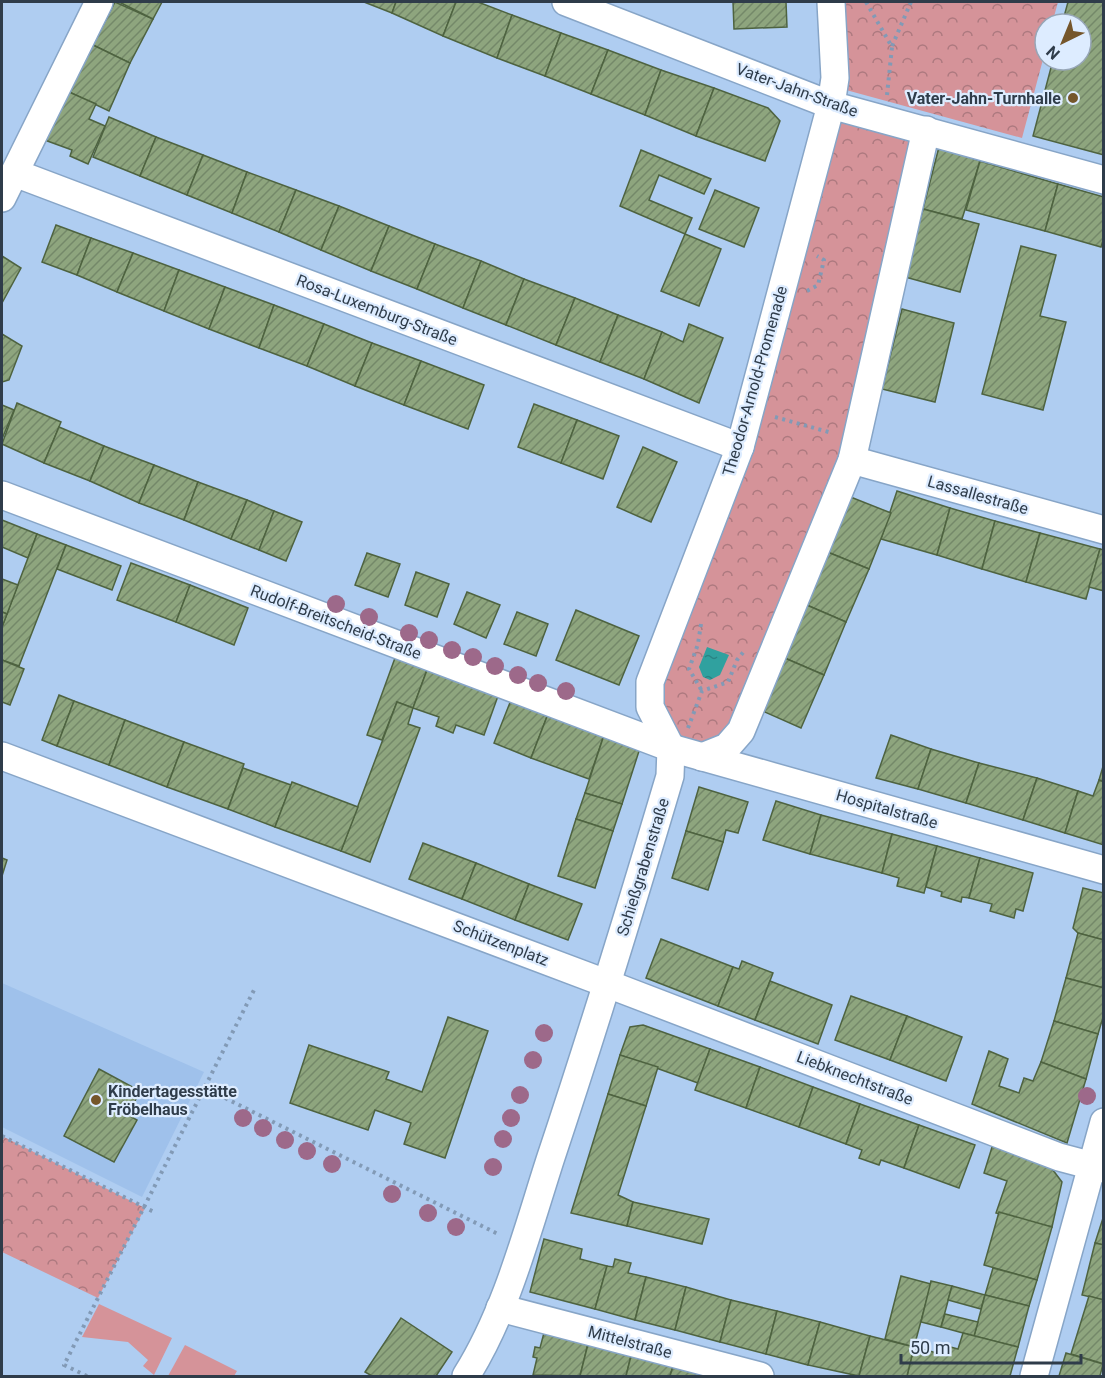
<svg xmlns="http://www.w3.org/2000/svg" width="1105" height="1378" viewBox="0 0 1105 1378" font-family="Roboto,sans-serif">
	<defs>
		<pattern id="park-crowns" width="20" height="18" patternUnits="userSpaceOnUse" patternTransform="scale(1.5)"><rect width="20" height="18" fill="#d59399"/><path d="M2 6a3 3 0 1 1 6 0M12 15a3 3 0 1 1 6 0" fill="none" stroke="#ad797f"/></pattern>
		<pattern id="water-ripples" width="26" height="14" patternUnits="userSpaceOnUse" patternTransform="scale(1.5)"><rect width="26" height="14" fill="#30a19f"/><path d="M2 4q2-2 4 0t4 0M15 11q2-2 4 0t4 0" fill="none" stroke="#298484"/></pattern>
		<pattern id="building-hatch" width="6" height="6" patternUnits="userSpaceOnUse" patternTransform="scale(1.5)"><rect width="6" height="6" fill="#8ea57e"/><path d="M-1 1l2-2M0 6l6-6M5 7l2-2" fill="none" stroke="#748869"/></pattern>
	</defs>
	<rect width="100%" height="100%" fill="#afcdf1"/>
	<path fill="#9fc1eb" d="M2 983 204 1072 142 1197 2 1127Z"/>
	<g fill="#d59399">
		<path d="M99 1304 172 1338 154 1375 143 1366 148 1360 128 1342 82 1337Z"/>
		<path d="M185 1345 237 1371 234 1376H168Z"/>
	</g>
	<g fill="url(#park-crowns)">
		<path d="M841 2H1058L1052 24H1045V52L1022 138 846 90Z"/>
		<path d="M836 113 919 134 845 462 723 742 674 744 656 683Z"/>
		<path d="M2 1136 145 1208 98 1298 2 1252Z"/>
	</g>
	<path fill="url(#water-ripples)" d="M707 647 729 655 720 675 710 680 703 677 699 667Z"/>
	<g fill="url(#building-hatch)" stroke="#4e6340" stroke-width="1.5">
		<path d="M115 2 153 19 130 63 93 45Z"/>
		<path d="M119 2H162L153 19Z"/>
		<path d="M364 2H396L392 13Z"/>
		<path d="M396 2H456L443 36 392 13Z"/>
		<path d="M456 2H478L512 15 497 58 443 36Z"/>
		<path d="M733 2H786L787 27 734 29Z"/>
		<path d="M1068 2H1104V155L1033 136 1053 60H1081V24H1062Z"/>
		<path d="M512 15 561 33 545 76 497 58Z"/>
		<path d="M561 33 608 50 591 94 545 76Z"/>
		<path d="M93 45 130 63 109 111 69 92Z"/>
		<path d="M608 50 661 70 645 115 591 94Z"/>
		<path d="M661 70 714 88 696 136 645 115Z"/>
		<path d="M714 88 768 108 780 121 765 161 696 136Z"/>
		<path d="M69 92 96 104 89 119 105 126 88 164 70 156 72 150 42 139Z"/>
		<path d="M109 117 156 137 140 176 93 157Z"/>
		<path d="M156 137 203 155 187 195 140 176Z"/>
		<path d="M939 147 980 161 962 219 923 209Z"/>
		<path d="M641 150 711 179 704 194 659 175 649 200 692 218 685 234 620 206Z"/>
		<path d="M203 155 247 172 232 213 187 195Z"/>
		<path d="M980 161 1058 184 1045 231 966 210Z"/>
		<path d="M247 172 296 190 279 232 232 213Z"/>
		<path d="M1058 184 1104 197V237L1101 247 1045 231Z"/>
		<path d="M296 190 339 206 321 250 279 232Z"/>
		<path d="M715 190 759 208 744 247 699 229Z"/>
		<path d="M339 206 389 226 371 271 321 250Z"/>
		<path d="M923 209 979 224 960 292 905 277Z"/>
		<path d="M56 225 91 238 77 275 42 262Z"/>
		<path d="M389 226 435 244 417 289 371 271Z"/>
		<path d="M685 234 721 249 699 306 661 291Z"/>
		<path d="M91 238 133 253 117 292 77 275Z"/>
		<path d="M435 244 481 261 463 308 417 289Z"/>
		<path d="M1021 246 1056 255 1040 316 1066 322 1043 410 982 394Z"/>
		<path d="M133 253 179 270 164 311 117 292Z"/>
		<path d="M2 256 21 268 2 303Z"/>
		<path d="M481 261 524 279 506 325 463 308Z"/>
		<path d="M179 270 225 287 209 329 164 311Z"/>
		<path d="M524 279 575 298 556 345 506 325Z"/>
		<path d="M225 287 274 305 259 348 209 329Z"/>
		<path d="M575 298 618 315 600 362 556 345Z"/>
		<path d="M274 305 324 324 307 366 259 348Z"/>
		<path d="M902 309 954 323 935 402 882 389Z"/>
		<path d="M618 315 662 332 644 379 600 362Z"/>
		<path d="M324 324 372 343 355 386 307 366Z"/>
		<path d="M689 324 723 338 699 403 644 379 662 332 683 342Z"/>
		<path d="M2 334 22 346 9 380 2 382Z"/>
		<path d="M372 343 421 361 404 405 355 386Z"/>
		<path d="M421 361 484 385 468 429 404 405Z"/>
		<path d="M17 403 61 422 44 463 2 444Z"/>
		<path d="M534 404 577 420 561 463 518 447Z"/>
		<path d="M2 405 14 410 2 439Z"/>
		<path d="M577 420 619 436 603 479 561 463Z"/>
		<path d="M59 427 104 446 90 481 44 463Z"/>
		<path d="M104 446 154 465 139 503 90 481Z"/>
		<path d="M643 447 677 462 651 522 617 507Z"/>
		<path d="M154 465 198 482 184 520 139 503Z"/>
		<path d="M198 482 247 500 231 539 184 520Z"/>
		<path d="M897 491 950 508 937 555 881 539Z"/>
		<path d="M848 496 891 513 869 569 825 551Z"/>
		<path d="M247 500 274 511 259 550 231 539Z"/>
		<path d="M950 508 995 521 982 569 937 555Z"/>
		<path d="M274 511 302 522 286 561 259 550Z"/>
		<path d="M2 520 37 534 28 558 2 547Z"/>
		<path d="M995 521 1040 533 1026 582 982 569Z"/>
		<path d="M1040 533 1100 549 1086 599 1026 582Z"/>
		<path d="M37 534 66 545 19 666 2 660V627Z"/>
		<path d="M66 545 121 566 112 590 57 569Z"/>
		<path d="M1100 549 1104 550V591L1089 587Z"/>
		<path d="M825 551 869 569 846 622 802 603Z"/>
		<path d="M367 553 400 564 388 597 355 585Z"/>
		<path d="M131 563 190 585 176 622 117 600Z"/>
		<path d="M416 572 449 584 437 617 405 605Z"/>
		<path d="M2 579 18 585 7 614 2 612Z"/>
		<path d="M190 585 248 608 234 645 176 622Z"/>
		<path d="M467 592 500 605 486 638 454 624Z"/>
		<path d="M802 603 846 622 824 675 780 656Z"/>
		<path d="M576 610 639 636 619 685 556 660Z"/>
		<path d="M2 612 7 614 2 627Z"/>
		<path d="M517 612 548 624 536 656 504 644Z"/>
		<path d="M780 656 824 675 801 728 758 709Z"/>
		<path d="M395 658 427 670 413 708 397 702 382 740 367 735Z"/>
		<path d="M2 660 24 669 10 705 2 702Z"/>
		<path d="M427 670 498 696 484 735 456 725 453 733 436 726 439 717 413 708Z"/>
		<path d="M59 695 74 701 57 746 42 740Z"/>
		<path d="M511 700 548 714 531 758 494 743Z"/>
		<path d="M74 701 125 720 109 765 57 746Z"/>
		<path d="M397 702 413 708 408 724 420 728 370 862 341 851Z"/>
		<path d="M548 714 604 735 589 779 531 758Z"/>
		<path d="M125 720 184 742 167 787 109 765Z"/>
		<path d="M604 735 640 748 622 804 585 793Z"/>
		<path d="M891 735 931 749 918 789 876 778Z"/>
		<path d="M184 742 244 764 228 809 167 787Z"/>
		<path d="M931 749 979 763 966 803 918 789Z"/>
		<path d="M979 763 1037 778 1023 820 966 803Z"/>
		<path d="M1104 763V782L1099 780Z"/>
		<path d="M243 768 291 785 275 827 228 809Z"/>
		<path d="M1037 778 1078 791 1065 833 1023 820Z"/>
		<path d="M1099 780 1104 782V845L1065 833 1078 791 1093 796Z"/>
		<path d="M292 782 358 807 341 851 275 827Z"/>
		<path d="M699 787 748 802 738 833 726 830 723 842 686 831Z"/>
		<path d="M585 793 622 804 613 831 576 819Z"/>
		<path d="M776 801 821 815 810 854 763 840Z"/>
		<path d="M821 815 892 834 882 873 810 854Z"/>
		<path d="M576 819 613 831 595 888 558 876Z"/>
		<path d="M686 831 723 842 708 890 672 878Z"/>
		<path d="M892 834 937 846 924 893 897 886 899 878 882 873Z"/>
		<path d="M423 843 476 863 462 899 409 879Z"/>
		<path d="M937 846 980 858 969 898 962 897 961 902 941 896 942 892 926 887Z"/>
		<path d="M2 858 7 860 2 876Z"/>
		<path d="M980 858 1033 873 1023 911 1016 909 1014 918 990 911 992 904 969 898Z"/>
		<path d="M476 863 529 884 515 920 462 899Z"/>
		<path d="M529 884 582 904 568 940 515 920Z"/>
		<path d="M1083 888 1104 893V940L1078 933 1073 928Z"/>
		<path d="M1078 933 1104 940V988L1066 978Z"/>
		<path d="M661 939 733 967 718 1006 646 978Z"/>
		<path d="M742 961 773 973 755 1020 718 1006 733 967 739 969Z"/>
		<path d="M1066 978 1104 988V1014L1098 1034 1054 1021Z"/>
		<path d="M770 981 832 1005 818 1044 755 1020Z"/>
		<path d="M851 996 907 1016 890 1060 835 1040Z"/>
		<path d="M907 1016 962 1037 946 1081 890 1060Z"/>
		<path d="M448 1017 488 1031 445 1158 404 1144 411 1123 375 1110 368 1130 290 1103 309 1045 389 1072 386 1079 422 1092Z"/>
		<path d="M1054 1021 1098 1034 1086 1079 1041 1062Z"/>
		<path d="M643 1025 710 1049 698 1083 620 1055 630 1027Z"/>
		<path d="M710 1049 760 1067 746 1108 695 1090Z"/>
		<path d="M989 1051 1008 1059 999 1086 1019 1093 1024 1078 1033 1081 1041 1062 1086 1079 1067 1143 972 1104Z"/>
		<path d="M620 1055 658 1067 646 1106 608 1094Z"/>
		<path d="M760 1067 813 1087 799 1127 746 1108Z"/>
		<path d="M99 1069 140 1091 128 1115 137 1120 114 1162 64 1136Z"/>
		<path d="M813 1087 860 1104 846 1144 799 1127Z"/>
		<path d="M608 1094 646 1106 618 1195 633 1202 627 1226 571 1213Z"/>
		<path d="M860 1104 919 1125 904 1168 881 1160 879 1165 859 1158 862 1150 846 1144Z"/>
		<path d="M919 1125 975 1145 959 1188 904 1168Z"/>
		<path d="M993 1144 1046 1161 1062 1182 1052 1227 996 1213 1007 1181 984 1173Z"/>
		<path d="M633 1202 709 1219 702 1244 627 1226Z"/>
		<path d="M999 1212 1052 1227 1037 1280 984 1265Z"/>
		<path d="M1104 1215V1245L1095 1243Z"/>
		<path d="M544 1239 582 1249 580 1259 607 1266 595 1309 530 1292Z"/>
		<path d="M1095 1243 1104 1245V1300L1082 1295Z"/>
		<path d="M615 1259 631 1263 628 1273 646 1277 635 1320 595 1309 607 1266 613 1267Z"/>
		<path d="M993 1268 1037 1280 1029 1306 985 1295Z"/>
		<path d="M901 1276 931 1284 914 1347 885 1339Z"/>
		<path d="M646 1277 686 1287 675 1330 635 1320Z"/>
		<path d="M931 1281 952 1286 941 1327 921 1322Z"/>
		<path d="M952 1286 985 1295 981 1309 948 1300Z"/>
		<path d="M686 1287 731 1300 720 1342 675 1330Z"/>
		<path d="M985 1295 1029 1306 1018 1347 974 1336Z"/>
		<path d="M1089 1296 1104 1300V1364L1071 1354Z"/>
		<path d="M731 1300 777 1311 766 1354 720 1342Z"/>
		<path d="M777 1311 820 1322 808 1365 766 1354Z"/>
		<path d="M945 1314 978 1322 974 1336 941 1327Z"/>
		<path d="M401 1318 452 1352 436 1376H372L365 1372Z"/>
		<path d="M820 1322 870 1336 859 1376 808 1365Z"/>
		<path d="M545 1329 589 1340 580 1376 533 1375 537 1358 533 1357 535 1347 540 1348Z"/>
		<path d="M963 1333 1018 1347 1010 1376H907L914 1347 937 1353 939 1344 958 1349Z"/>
		<path d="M870 1336 914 1347 907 1376H859Z"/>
		<path d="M589 1340 632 1352 626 1376H580Z"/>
		<path d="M632 1352 674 1363 670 1376H626Z"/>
		<path d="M1066 1353 1103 1364 1100 1376H1059Z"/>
		<path d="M674 1363 714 1376H670Z"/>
	</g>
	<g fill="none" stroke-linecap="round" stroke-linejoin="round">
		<defs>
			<g id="minor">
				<path d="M566 2 831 105 1104 180"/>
				<path d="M15 173 740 447"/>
				<path d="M2 198 99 2"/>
				<path d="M852 460 1104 530"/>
				<path d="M2 495 671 748 1104 870"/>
				<path d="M2 756 608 984 1059 1157 1104 1169"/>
				<path d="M702 757 727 747 741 731 852 460 926 130"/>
				<path d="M500 1308 760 1376"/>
				<path d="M466 1376C507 1311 527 1231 551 1157 593 1031 632 904 670 776L671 748 650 707V682L740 447 831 105 835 78 831 2"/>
				<path d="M1034 1376 1104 1122"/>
			</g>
		</defs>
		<use href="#minor" stroke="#87a5c7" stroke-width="30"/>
		<g stroke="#829ab6" stroke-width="4" stroke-dasharray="3 4.5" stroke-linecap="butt">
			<path d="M866 2 892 47 887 95"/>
			<path d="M892 46 911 2"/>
			<path d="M807 291 818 285 824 260 817 256"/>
			<path d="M775 417 832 433"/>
			<path d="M701 624 698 644 689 669 702 691"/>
			<path d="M688 728 702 691 728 682 737 660 745 650"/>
			<path d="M205 1088 500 1235"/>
			<path d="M2 1136 156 1213"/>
			<path d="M87 1376 64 1365 254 990"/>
		</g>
		<use href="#minor" stroke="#fff" stroke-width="27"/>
	</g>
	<g fill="#9d698a">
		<circle cx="336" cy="604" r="9"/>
		<circle cx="369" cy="617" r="9"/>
		<circle cx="409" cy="633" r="9"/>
		<circle cx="429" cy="640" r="9"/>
		<circle cx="452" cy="650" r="9"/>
		<circle cx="473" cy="657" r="9"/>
		<circle cx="495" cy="666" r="9"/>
		<circle cx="518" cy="675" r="9"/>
		<circle cx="538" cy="683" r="9"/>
		<circle cx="566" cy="691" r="9"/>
		<circle cx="544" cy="1033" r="9"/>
		<circle cx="533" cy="1060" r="9"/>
		<circle cx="520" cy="1095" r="9"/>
		<circle cx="1087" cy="1096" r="9"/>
		<circle cx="243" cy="1118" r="9"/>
		<circle cx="511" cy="1118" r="9"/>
		<circle cx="263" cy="1128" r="9"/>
		<circle cx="503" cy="1139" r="9"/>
		<circle cx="285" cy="1140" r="9"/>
		<circle cx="307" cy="1151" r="9"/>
		<circle cx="332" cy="1164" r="9"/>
		<circle cx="493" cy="1167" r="9"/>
		<circle cx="392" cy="1194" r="9"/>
		<circle cx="428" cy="1213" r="9"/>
		<circle cx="456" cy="1227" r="9"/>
	</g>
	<g fill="#75562b" stroke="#ddecff" stroke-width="2">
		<circle cx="1073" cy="98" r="6"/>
		<circle cx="96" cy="1100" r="6"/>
	</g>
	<g text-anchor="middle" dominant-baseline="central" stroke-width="4.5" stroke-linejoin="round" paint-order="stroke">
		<g font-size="16" fill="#2f3c4a" stroke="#ddecff">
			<text transform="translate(797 90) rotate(20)">Vater-Jahn-Straße</text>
			<text transform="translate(377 310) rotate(21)">Rosa-Luxemburg-Straße</text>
			<text transform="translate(755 381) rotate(-74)">Theodor-Arnold-Promenade</text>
			<text transform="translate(978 495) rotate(16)">Lassallestraße</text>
			<text transform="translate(336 622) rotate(21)">Rudolf-Breitscheid-Straße</text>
			<text transform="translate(887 809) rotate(16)">Hospitalstraße</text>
			<text transform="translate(643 867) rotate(-73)">Schießgrabenstraße</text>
			<text transform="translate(501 943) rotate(21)">Schützenplatz</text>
			<text transform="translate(855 1078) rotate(21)">Liebknechtstraße</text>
			<text transform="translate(630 1342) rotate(15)">Mittelstraße</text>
		</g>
		<g font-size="16" font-weight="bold" fill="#2f3c4a" stroke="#ddecff" text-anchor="end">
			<text x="1061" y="98">Vater-Jahn-Turnhalle</text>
			<text x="108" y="1091" text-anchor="start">Kindertagesstätte<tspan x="108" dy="18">Fröbelhaus</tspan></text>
		</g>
	</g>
	<rect width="1105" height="1378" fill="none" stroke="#2f3c4a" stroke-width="6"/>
	<g transform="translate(1063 42) rotate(223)"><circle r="28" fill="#ddecff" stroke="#97a6b7" stroke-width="1.5"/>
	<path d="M0-4.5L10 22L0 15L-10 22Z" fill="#75562b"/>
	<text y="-9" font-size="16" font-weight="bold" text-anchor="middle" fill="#2f3c4a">N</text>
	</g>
	<path d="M901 1354v9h180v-9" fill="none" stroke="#2f3c4a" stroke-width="3"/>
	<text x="910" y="1354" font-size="18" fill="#2f3c4a" stroke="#ddecff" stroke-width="4.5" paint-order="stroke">50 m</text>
</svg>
